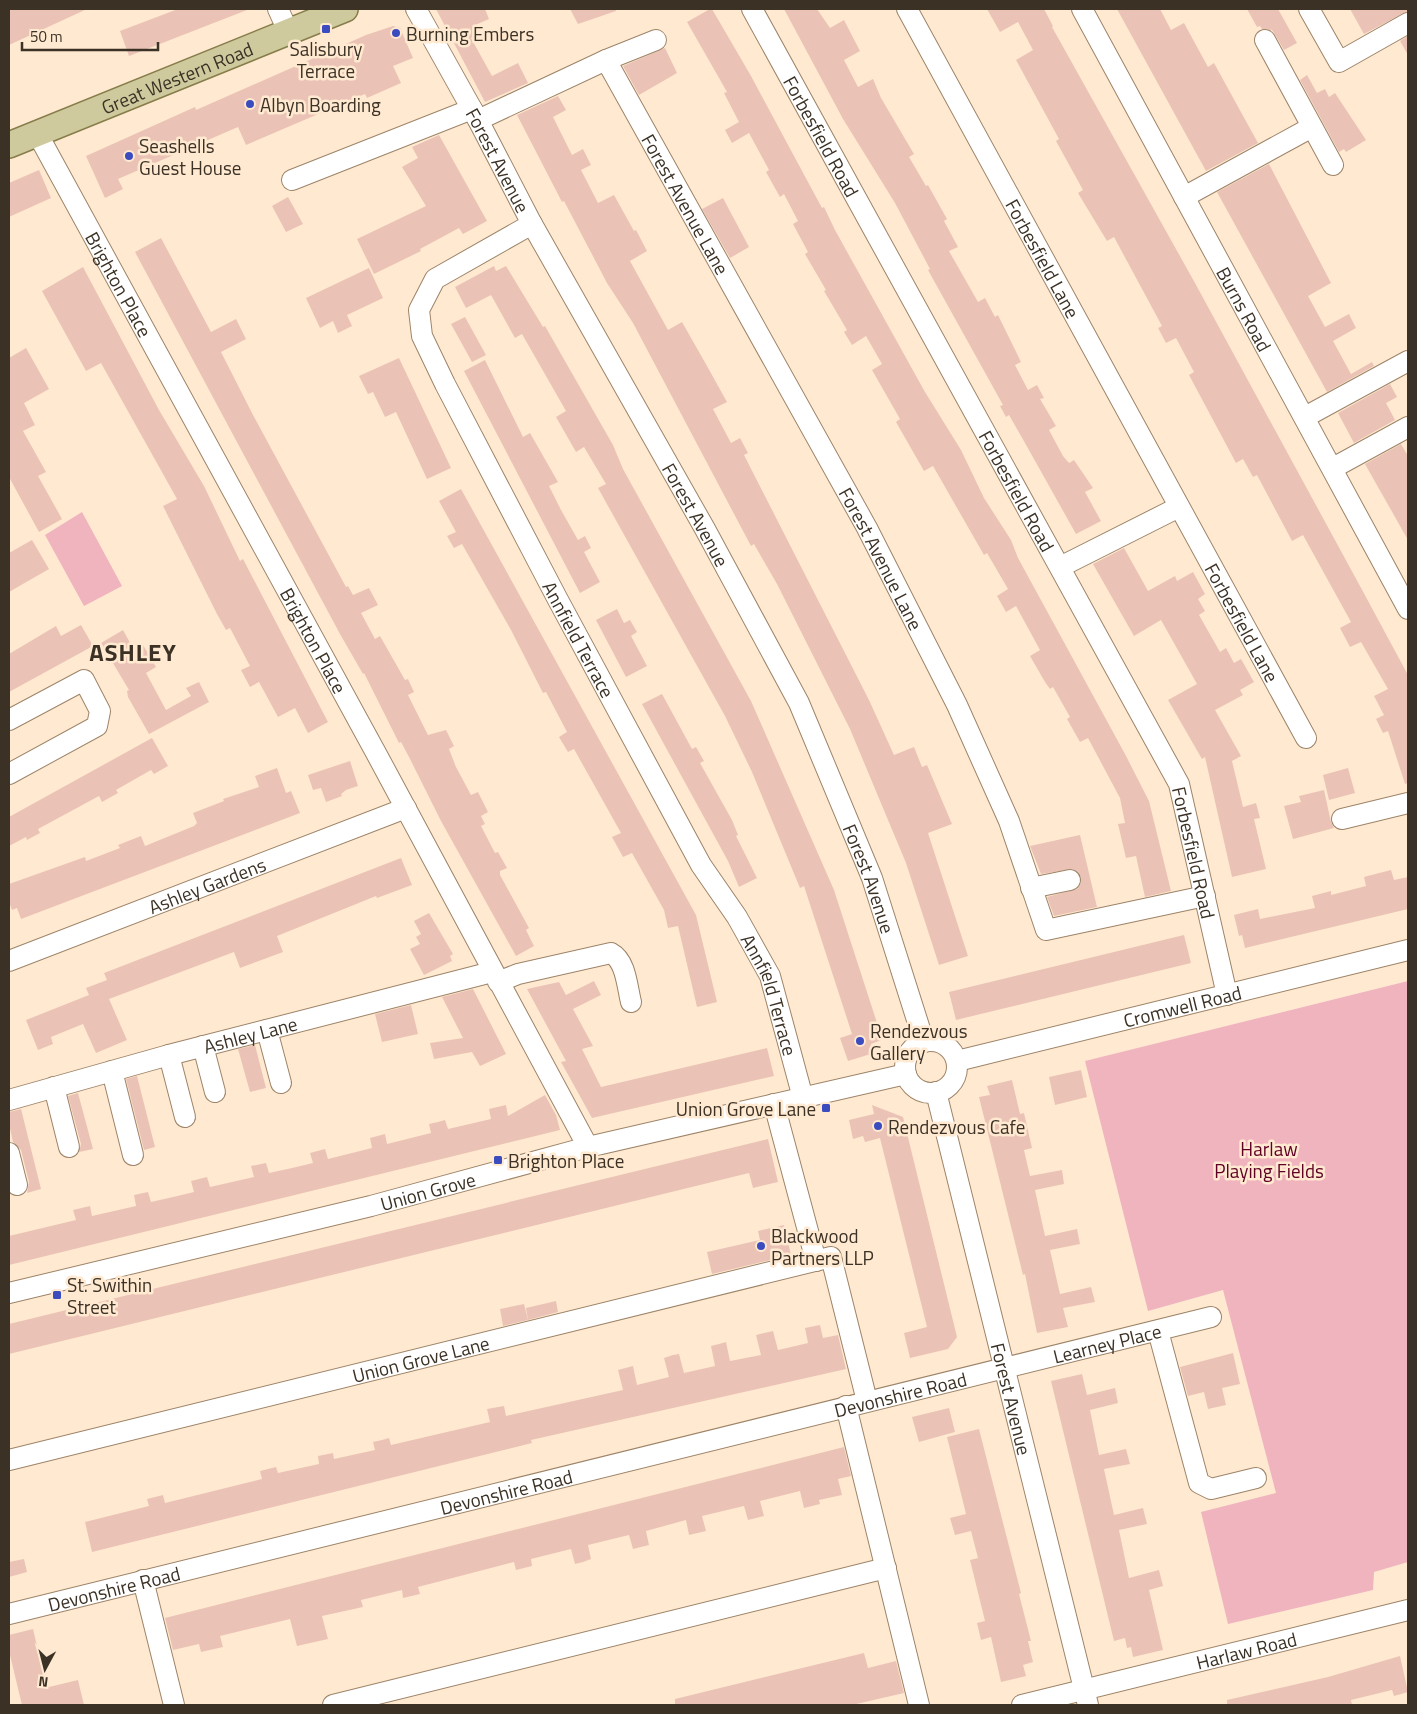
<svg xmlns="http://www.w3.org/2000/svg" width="1417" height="1714" viewBox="0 0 1417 1714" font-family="'Titillium Web',sans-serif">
	<rect width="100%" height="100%" fill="#ffe9d1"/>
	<g fill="#f0b4bf">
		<path d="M82 512 122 586 84 606 45 535Z"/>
		<path d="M1408 981V1562L1374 1572 1373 1590 1228 1624 1201 1512 1276 1493 1223 1290 1148 1311 1085 1061Z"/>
	</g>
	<g fill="#ebc3b6">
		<path d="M9 9H87L9 45Z"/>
		<path d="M178 9H247V10L129 56 120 31Z"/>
		<path d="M436 9H485L489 19 473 26 478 35 471 38 492 76 518 63 528 83 485 102Z"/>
		<path d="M570 9H616V11L578 24Z"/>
		<path d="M710 9H712L751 76 822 208 824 207 835 230 925 392 961 450 984 498 1011 540 1018 558 1125 754 1149 801 1171 891 1145 897 1136 856 1126 858 1118 824 1125 823 1120 798 1088 738 1080 742 1067 719 1070 717 1053 687 1050 689 1045 682 1030 656 1040 650 1016 606 1006 612 997 596 1008 589 987 553 984 555 933 466 924 471 896 422 900 419 872 370 882 364 866 336 852 345 844 332 847 330 824 291 826 290 805 254 808 252 793 224 798 221 784 194 780 197 766 172 769 170 749 133 732 143 725 130 739 122 724 93 727 92 687 22Z"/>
		<path d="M784 9H817L830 28 844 20 860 51 844 60 858 87 873 79 881 98 914 154 909 157 926 186 928 185 947 219 944 221 958 247 949 251 978 302 985 298 995 317 998 315 1021 362 1015 365 1028 390 1037 385 1044 398 1040 399 1056 426 1049 430 1063 456 1069 463 1074 460 1093 488 1085 492 1101 521 1076 534 1025 443 1009 415 1006 417 1000 406 1003 405 928 270 930 269 895 203 843 119Z"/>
		<path d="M987 9H1044L1053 26 1052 27 1195 283 1360 586 1408 675V783L1405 784 1388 731 1383 733 1376 719 1384 715 1374 696 1388 689 1361 642 1350 647 1340 628 1351 622 1303 535 1292 541 1257 475 1253 477 1243 459 1236 463 1189 375 1194 372 1176 338 1166 343 1158 328 1162 326 1114 237 1107 241 1087 208 1078 193 1083 190 1056 141 1059 139 1016 60 1033 50 1018 22 1000 32Z"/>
		<path d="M1117 9H1160L1171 30 1184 23 1208 67 1214 63 1258 143 1206 171Z"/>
		<path d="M1247 9H1278L1297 43 1284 50 1272 30 1262 29 1260 26 1257 27Z"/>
		<path d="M1350 9H1408V11L1364 34Z"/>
		<path d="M393 26 400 28 413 58 393 66 401 83 367 98 365 94 246 145 238 127 118 179 123 189 105 198 86 156 195 107 196 110 366 35Z"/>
		<path d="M1408 36V55L1400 41Z"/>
		<path d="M665 48 677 73 639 95 623 66Z"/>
		<path d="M1307 75 1317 93 1325 89 1329 97 1335 93 1366 140 1346 152 1344 149 1339 152 1300 80Z"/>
		<path d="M558 96 566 110 553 117 572 155 583 149 591 165 581 170 598 203 614 195 634 231 636 230 647 251 630 261 668 330 682 322 707 366 727 402 713 409 731 443 740 438 748 453 744 455 869 700 894 755 914 747 922 767 927 765 952 824 928 833 968 956 939 965 906 863 850 729 777 584 754 544 751 546 633 323 607 283 564 201 562 202 517 115Z"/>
		<path d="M439 135 487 221 463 234 459 228 420 249 421 251 374 274 357 239 426 206 402 167 418 158 412 147Z"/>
		<path d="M1269 164 1331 283 1308 296 1325 327 1349 314 1356 328 1333 341 1351 374 1372 362 1374 366 1327 392 1217 192Z"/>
		<path d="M39 170 51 198 9 217V183Z"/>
		<path d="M288 197 303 224 286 232 272 206Z"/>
		<path d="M723 198 749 247 730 258 702 209Z"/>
		<path d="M161 238 211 332 236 319 246 339 221 352 252 413 346 587 348 586 353 595 369 588 378 605 361 613 375 639 380 636 405 680 408 679 414 692 408 695 428 735 446 730 454 746 449 749 456 767 471 795 478 792 488 812 481 816 485 824 481 826 495 853 498 852 507 868 500 871V875L529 928 526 930 534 946 516 956 441 821 409 757 401 742 399 743 364 673 363 674 340 634 135 252Z"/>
		<path d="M494 266 496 271 506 266 543 327 545 326 613 445 623 469 751 701 834 890 878 1026 880 1025 884 1039 871 1044 874 1053 848 1061 840 1038 852 1034 804 886 800 888 752 772 725 716 598 488 606 484 584 447 576 452 556 417 566 411 522 334 515 338 491 295 466 308 455 287Z"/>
		<path d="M83 267 159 410 204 486 240 561 243 559 328 722 308 733 295 708 278 717 259 682 250 687 241 670 250 666 230 628 226 630 217 614 163 506 177 499 101 363 86 371 42 291Z"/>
		<path d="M369 268 383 298 347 315 352 326 338 333 333 321 320 328 306 298Z"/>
		<path d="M465 317 486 355 472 362 451 324Z"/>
		<path d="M26 348 49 389 24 403 35 425 23 431 46 472 38 476 62 519 39 532 9 477V358Z"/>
		<path d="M399 358 451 468 427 479 396 412 385 417 373 392 368 394 359 376Z"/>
		<path d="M485 360 523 437 530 433 558 482 549 486 561 510 578 540 585 536 591 548 584 552 600 582 580 593 464 371Z"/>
		<path d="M1390 384 1397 397 1386 403 1395 420 1354 443 1338 413Z"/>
		<path d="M1401 444 1408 456V540L1365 464Z"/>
		<path d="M461 489 696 915 717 1002 697 1007 678 926 668 928 664 910 632 853 623 857 612 837 621 833 574 749 568 752 559 737 567 732 546 692 543 693 511 630 462 544 454 548 447 536 456 532 439 501Z"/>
		<path d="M32 540 49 569 9 592V553Z"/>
		<path d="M1124 548 1148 591 1175 576 1177 581 1193 572 1205 594 1198 599 1205 611 1199 615 1220 652 1226 648 1234 663 1241 659 1254 682 1240 690 1243 695 1215 710 1241 756 1232 761 1243 807 1256 803 1260 818 1254 819 1266 869 1232 877 1205 757 1202 759 1168 700 1197 684 1161 620 1134 636 1093 564Z"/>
		<path d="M617 609 624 623 630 620 637 632 631 636 647 666 626 677 596 620Z"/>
		<path d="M81 625 93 646 9 692V654L56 626 61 636Z"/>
		<path d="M123 630 134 650 143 645 156 667 146 673 166 710 191 696 186 688 199 682 209 702 149 734 128 697 127 691 129 690 101 643Z"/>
		<path d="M662 694 692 749 696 747 704 761 700 763 732 820 738 835 736 836 757 878 739 887 728 861 642 704Z"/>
		<path d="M152 738 168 766 154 774 151 770 116 790 118 793 102 802 99 796 38 829 40 833 27 840 26 837 9 846V817Z"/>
		<path d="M350 761 358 786 346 790 341 794 342 796 326 802 321 788 313 790 308 775Z"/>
		<path d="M277 768 286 793 291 791 300 813 21 919 17 908 12 910 9 902V884L85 857 86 861 120 848 118 845 141 836 145 846 194 826 197 823 193 813 224 801 223 799 259 787 255 776Z"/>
		<path d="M1348 768 1355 793 1329 800 1323 775Z"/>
		<path d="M1324 790 1331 822 1334 828 1293 839 1284 806 1301 802 1299 796Z"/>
		<path d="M1080 835 1097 907 1054 916 1047 897 1077 889 1081 883V877L1073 869 1041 874 1030 846Z"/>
		<path d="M401 858 412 885 377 898 376 896 277 936 283 952 240 968 234 952 109 999 127 1040 96 1053 83 1024 51 1037 53 1044 38 1050 26 1020 89 995 86 988 107 980 104 973Z"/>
		<path d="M1391 870 1394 880 1408 877V909L1245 948 1242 935 1239 936 1234 915 1258 909 1260 919 1315 908 1312 896 1331 891V895L1366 886 1364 877Z"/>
		<path d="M429 913 453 954 450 956 452 961 424 975 410 949 420 944 416 937 421 934 414 921Z"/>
		<path d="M1184 935 1191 963 956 1020 949 992Z"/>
		<path d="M594 981 601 995 573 1009 593 1046 582 1049 601 1087 767 1048 774 1076 592 1118 561 1062 566 1061 527 989 559 982 566 995Z"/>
		<path d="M473 989 506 1054 480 1066 472 1052 434 1059 430 1043 463 1038 442 997Z"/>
		<path d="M411 1005 418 1034 382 1042 375 1014Z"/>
		<path d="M255 1045 266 1088 250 1092 238 1049Z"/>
		<path d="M1081 1070 1087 1097 1055 1105 1049 1077Z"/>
		<path d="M137 1076 155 1147 144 1150 126 1079Z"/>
		<path d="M1012 1080 1020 1114 1024 1113 1032 1148 1024 1150 1030 1176 1062 1170 1064 1184 1035 1190 1045 1236 1077 1229 1080 1244 1050 1250 1060 1294 1091 1287 1095 1302 1063 1308 1068 1327 1037 1333 1025 1274 1023 1275 979 1097 990 1095 987 1086Z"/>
		<path d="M78 1093 93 1149 79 1152 81 1144 68 1096Z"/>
		<path d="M545 1095 556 1115 560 1130 9 1265V1236L76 1220 73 1210 90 1206 92 1216 136 1206 134 1195 148 1192 151 1202 173 1197 194 1192 191 1181 207 1177 210 1187 254 1177 251 1166 266 1163 269 1173 292 1168 313 1163 310 1153 325 1149 328 1159 372 1148 370 1138 385 1134 387 1144 431 1133 429 1124 438 1122 445 1120 448 1129 491 1119 489 1109 506 1105 508 1116Z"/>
		<path d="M872 1105 903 1117 957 1337 948 1349 910 1358 904 1333 927 1327 880 1138 865 1142 863 1136 853 1139 849 1120 874 1114Z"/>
		<path d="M21 1109 41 1189 27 1193 29 1182 21 1150 13 1142 9 1124V1112Z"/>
		<path d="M768 1139 778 1182 753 1188 749 1173 9 1354V1324Z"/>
		<path d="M784 1225 791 1255 712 1274 707 1252 760 1240 758 1231Z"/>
		<path d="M556 1301 558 1312 528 1320 526 1308Z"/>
		<path d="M524 1304 528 1320 503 1326 500 1309Z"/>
		<path d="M820 1325 823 1338 838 1335 846 1369 531 1440 532 1443 92 1552 85 1522 149 1506 147 1499 163 1495 165 1503 262 1479 260 1471 276 1467 278 1473 319 1464 318 1456 333 1453 334 1459 375 1450 373 1442 382 1440 389 1438 391 1445 490 1422 487 1409 504 1406 506 1416 623 1390 618 1370 633 1366 637 1385 669 1377 664 1358 673 1355 679 1354 684 1373 715 1366 711 1346 719 1344 726 1342 730 1361 761 1355 756 1335 773 1331 778 1350 808 1343 805 1328Z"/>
		<path d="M1233 1353 1240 1384 1222 1388 1226 1405 1208 1409 1204 1392 1188 1396 1180 1367Z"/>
		<path d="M1082 1374 1087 1395 1115 1388 1118 1403 1090 1410 1099 1455 1126 1449 1130 1464 1104 1469 1114 1515 1143 1508 1147 1524 1119 1530 1129 1578 1159 1570 1163 1586 1149 1590 1163 1650 1133 1657 1131 1647 1127 1648 1125 1638 1114 1641 1051 1381Z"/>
		<path d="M949 1408 955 1432 919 1442 912 1417Z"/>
		<path d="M979 1429 1021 1593 1019 1594 1031 1641H1028L1033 1662 1023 1665 1026 1676 1001 1682 991 1637 981 1640 977 1623 985 1621 970 1560 978 1558 971 1531 955 1535 950 1518 966 1514 947 1437Z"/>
		<path d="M844 1447 851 1476 838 1479 842 1495 819 1500 820 1504 804 1508 800 1491 760 1501 764 1516 748 1520 744 1506 702 1516 706 1531 689 1535 686 1520 646 1531 649 1545 633 1549 629 1535 588 1545 591 1559 583 1562 575 1564 571 1549 531 1559 532 1566 516 1570 514 1562 418 1587 420 1594 403 1598 402 1590 361 1600 363 1607 322 1616 328 1639 297 1646 290 1619 220 1636 223 1647 201 1652 199 1644 173 1650 165 1618Z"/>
		<path d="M24 1559 27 1572 9 1577V1562Z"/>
		<path d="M33 1629 44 1676H46L49 1687 78 1680 84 1705H22L9 1651V1635Z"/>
		<path d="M864 1653 868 1668 896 1661 904 1693 852 1705H675V1699Z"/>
		<path d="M1400 1656 1408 1692 1394 1696 1392 1690 1351 1700 1352 1705H1227V1700L1328 1677Z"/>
	</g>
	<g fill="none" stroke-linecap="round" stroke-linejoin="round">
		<defs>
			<g id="minor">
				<path d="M278 9 288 31"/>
				<path id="s1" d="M416 9 478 120 532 224 705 529 799 703 872 878 924 1042"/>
				<path id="s2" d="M752 9 1179 784 1227 995"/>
				<path id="s3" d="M907 9 1306 738"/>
				<path id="s4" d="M1082 9 1408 609"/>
				<path d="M1309 9 1339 62 1408 23"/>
				<path d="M1265 40 1333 165"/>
				<path d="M606 60 656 40"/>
				<path id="s5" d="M478 120 606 60 867 528 957 705 1009 821 1046 930 1205 896"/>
				<path id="s6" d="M37 133 376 753 588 1147"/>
				<path d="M292 180 472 109"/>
				<path d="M1184 197 1312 127"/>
				<path id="s7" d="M532 224 435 279 419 310 422 336 445 384 557 598 701 865 737 917 770 976 803 1098"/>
				<path d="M1305 417 1408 361"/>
				<path d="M1333 468 1408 427"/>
				<path d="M1060 567 1179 507"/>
				<path d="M9 720 84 680 100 711 97 726 9 774"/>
				<path d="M1342 819 1408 803"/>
				<path d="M1031 888 1070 880"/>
				<path id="s8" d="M9 961 406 808"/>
				<path d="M498 982 518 974 611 953C626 961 627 986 631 1002"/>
				<path d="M267 1030 281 1083"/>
				<circle cx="931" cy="1067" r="26"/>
				<path d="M203 1046 215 1092"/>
				<path d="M169 1055 185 1117"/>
				<path id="s9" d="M957 1061 1408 950"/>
				<path d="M112 1071 133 1155"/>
				<path d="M54 1087 69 1147"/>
				<path id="s10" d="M936 1092 1088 1705"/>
				<path id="s11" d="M9 1100 169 1055 492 972"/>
				<path d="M774 1104 816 1261"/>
				<path d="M9 1153 17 1185"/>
				<path id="s12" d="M9 1293 371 1206 588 1147 906 1074"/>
				<path d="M1158 1331 1199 1483 1211 1489 1256 1478"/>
				<path d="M846 1406 919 1705"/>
				<path id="s13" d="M9 1460 831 1257 867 1401"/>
				<path d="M143 1580 174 1705"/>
				<path id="s14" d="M9 1614 1211 1317"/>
				<path d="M333 1705 886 1568"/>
				<path id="s15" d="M1022 1705 1408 1610"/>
			</g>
			<g id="major">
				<path id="s16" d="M9 145 345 9"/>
			</g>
		</defs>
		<use href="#minor" stroke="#9d8468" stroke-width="22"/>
		<use href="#major" stroke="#867d4a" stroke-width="28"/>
		<use href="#minor" stroke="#fff" stroke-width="20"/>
		<use href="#major" stroke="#cfca9e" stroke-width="25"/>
	</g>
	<g fill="#3b4cbf" stroke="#ffe9d1" stroke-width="2">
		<rect x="321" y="24" width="10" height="10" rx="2.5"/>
		<circle cx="396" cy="33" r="5"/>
		<circle cx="250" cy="104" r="5"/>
		<circle cx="129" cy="156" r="5"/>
		<circle cx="860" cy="1041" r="5"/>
		<rect x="821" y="1103" width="10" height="10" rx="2.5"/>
		<circle cx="878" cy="1126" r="5"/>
		<rect x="493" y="1155" width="10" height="10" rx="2.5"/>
		<circle cx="761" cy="1246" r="5"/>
		<rect x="52" y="1290" width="10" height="10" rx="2.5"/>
	</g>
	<g text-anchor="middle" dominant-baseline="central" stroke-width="5" stroke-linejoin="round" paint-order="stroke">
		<g font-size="19" fill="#3b3125" stroke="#ffe9d1" text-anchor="start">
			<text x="406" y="33">Burning Embers</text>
			<text x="326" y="48" text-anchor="middle">Salisbury<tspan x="326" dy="22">Terrace</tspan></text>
			<text x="260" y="104">Albyn Boarding</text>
			<text x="139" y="145">Seashells<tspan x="139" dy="22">Guest House</tspan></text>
			<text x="870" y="1030">Rendezvous<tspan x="870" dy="22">Gallery</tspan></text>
			<text x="816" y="1108" text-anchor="end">Union Grove Lane</text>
			<text x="888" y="1126">Rendezvous Cafe</text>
			<text x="508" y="1160">Brighton Place</text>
			<text x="771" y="1235">Blackwood<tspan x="771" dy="22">Partners LLP</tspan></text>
			<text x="67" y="1284">St. Swithin<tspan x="67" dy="22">Street</tspan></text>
		</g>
		<g font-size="19" fill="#3b3125" stroke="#ffe9d1">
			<text stroke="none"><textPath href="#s16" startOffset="181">Great Western Road</textPath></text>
			<text stroke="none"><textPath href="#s2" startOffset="145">Forbesfield Road</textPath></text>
			<text stroke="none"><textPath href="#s1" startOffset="172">Forest Avenue</textPath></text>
			<text stroke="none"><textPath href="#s5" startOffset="306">Forest Avenue Lane</textPath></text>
			<text stroke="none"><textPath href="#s3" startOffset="284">Forbesfield Lane</textPath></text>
			<text stroke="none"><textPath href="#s6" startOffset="172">Brighton Place</textPath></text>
			<text stroke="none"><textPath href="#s4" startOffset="341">Burns Road</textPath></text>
			<text stroke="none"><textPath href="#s2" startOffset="550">Forbesfield Road</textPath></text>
			<text stroke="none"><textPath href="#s1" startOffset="578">Forest Avenue</textPath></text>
			<text stroke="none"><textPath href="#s5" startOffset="711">Forest Avenue Lane</textPath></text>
			<text stroke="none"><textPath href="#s3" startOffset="699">Forbesfield Lane</textPath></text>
			<text stroke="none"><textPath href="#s6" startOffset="578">Brighton Place</textPath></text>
			<text stroke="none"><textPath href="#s7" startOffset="514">Annfield Terrace</textPath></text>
			<text stroke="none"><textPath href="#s2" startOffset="955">Forbesfield Road</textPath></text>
			<text stroke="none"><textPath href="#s1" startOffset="982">Forest Avenue</textPath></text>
			<text stroke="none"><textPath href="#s8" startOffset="212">Ashley Gardens</textPath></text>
			<text stroke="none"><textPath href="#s7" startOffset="919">Annfield Terrace</textPath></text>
			<text stroke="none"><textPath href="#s9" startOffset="232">Cromwell Road</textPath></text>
			<text stroke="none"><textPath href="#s11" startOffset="250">Ashley Lane</textPath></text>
			<text stroke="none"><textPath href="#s12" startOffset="431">Union Grove</textPath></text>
			<text stroke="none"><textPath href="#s14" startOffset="1131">Learney Place</textPath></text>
			<text stroke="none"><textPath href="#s13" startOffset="424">Union Grove Lane</textPath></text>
			<text stroke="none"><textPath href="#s14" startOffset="918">Devonshire Road</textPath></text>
			<text stroke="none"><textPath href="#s10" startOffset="316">Forest Avenue</textPath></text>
			<text stroke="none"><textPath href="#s14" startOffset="512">Devonshire Road</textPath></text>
			<text stroke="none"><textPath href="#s14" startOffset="108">Devonshire Road</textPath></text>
			<text stroke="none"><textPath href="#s15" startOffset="231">Harlaw Road</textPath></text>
		</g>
		<g font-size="19" fill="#5f0025" stroke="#ffe9d1">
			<text x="1269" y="1148">Harlaw<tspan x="1269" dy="22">Playing Fields</tspan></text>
		</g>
		<g font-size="24" font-weight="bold" letter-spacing="1" fill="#3b3125" stroke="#ffe9d1">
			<text x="133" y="652">ASHLEY</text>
		</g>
	</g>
	<rect width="1417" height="1714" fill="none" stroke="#3b3125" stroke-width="20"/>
	<g transform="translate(45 1669) rotate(187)" stroke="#ffe9d1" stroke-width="4" paint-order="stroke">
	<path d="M0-4L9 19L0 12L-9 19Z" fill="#3b3125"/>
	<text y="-8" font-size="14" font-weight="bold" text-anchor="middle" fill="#3b3125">N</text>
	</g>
	<path d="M22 42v8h136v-8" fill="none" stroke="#3b3125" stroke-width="2.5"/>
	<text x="30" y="42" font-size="15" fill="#3b3125" stroke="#ffe9d1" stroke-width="4" paint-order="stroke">50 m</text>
</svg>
